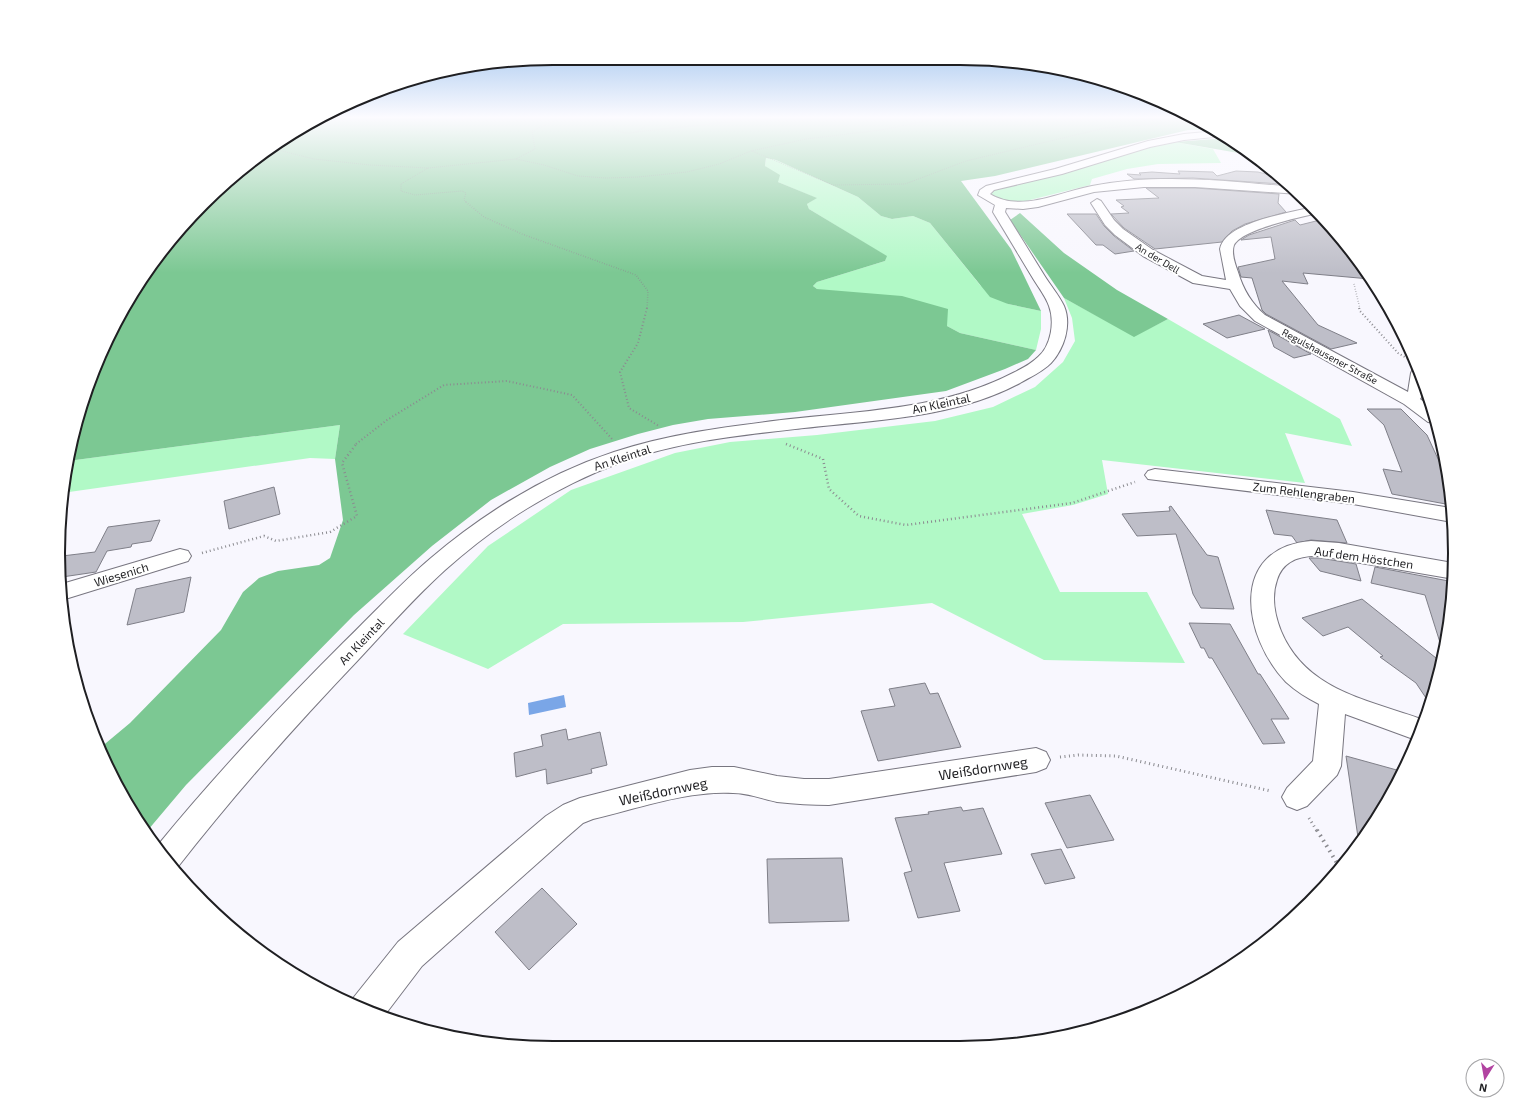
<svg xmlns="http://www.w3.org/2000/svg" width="1513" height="1106" viewBox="0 0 1513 1106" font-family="'Exo 2',sans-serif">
	<rect width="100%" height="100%" fill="#f8f7fe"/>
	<g fill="#b1f9c6">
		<path d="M1175 142 1213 149 1221 163 1158 164 1127 169 1092 179 1090 185 1022 202C1012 203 997 201 991 194L994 190C1055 176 1114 155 1175 142Z"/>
		<path d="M766 158 776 160 858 197 881 216 892 219 913 216 930 223 980 285 1008 304 1041 311V329L1036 350 960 333 947 326 817 289 813 286 817 282 885 261 886 256 809 209 807 204 816 198 778 182 765 166Z"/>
		<path d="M1064 298 1134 336 1168 319 1340 419 1352 446 1285 433 1305 483 1102 460 1108 494 1073 505 1022 514 1060 592H1147L1185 663 1044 660 932 603 743 622 563 624 488 669 403 634 488 546 571 490 675 453 730 442 817 435 935 421 993 407 1035 387 1063 362 1075 341 1072 318Z"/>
		<path d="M340 425 335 459 310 458 62 493 68 461Z"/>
	</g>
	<g fill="#7cc893">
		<path d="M321 118H1195L1215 130H1188L995 176 961 181 1011 249 1041 311 1008 304 990 297 930 223 913 216 892 219 881 216 858 197 776 160 766 158 765 166 780 175 778 182 817 198 807 204 809 209 887 256 885 261 817 282 813 286 817 289 902 296 948 309 947 326 960 333 1036 350 1028 359 1005 369 946 391 795 412 708 419 673 425 638 434 590 449 550 467 491 500 432 546 354 615 186 785 148 830 109 772 100 748 130 723 221 630 243 592 259 578 278 571 319 565 330 558 343 520 335 459 340 425 68 461 75 425 109 334 181 226 278 141Z"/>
		<path d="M1226 138 1250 155 1175 142Z"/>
		<path d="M1020 213 1064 253 1117 290 1168 319 1134 337 1064 298 1010 220Z"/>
	</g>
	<path fill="#7aa6e7" d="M564 695 566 707 529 715 528 703Z"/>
	<g fill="#bebec8" stroke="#7f7f88">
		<path d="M1178 171 1213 172 1217 176 1236 171 1258 172 1282 178 1281 184 1193 178 1134 179 1127 174 1141 175 1139 173 1152 172 1180 174Z"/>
		<path d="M1146 188H1195L1279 194 1278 203 1286 212 1245 224 1232 231 1222 242 1155 249 1124 228 1111 214 1129 213 1121 207 1124 206 1116 200 1159 198Z"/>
		<path d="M1067 214H1096L1104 226 1114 236 1134 251 1115 254 1103 245H1096Z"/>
		<path d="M1324 219 1332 227 1370 279 1303 273 1308 284 1282 281 1318 325 1357 343 1331 349 1266 314 1262 310 1252 278 1241 277 1238 267 1275 259 1271 237 1241 240 1249 235 1295 220 1300 225Z"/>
		<path d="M1239 315 1265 329 1227 338 1203 324Z"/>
		<path d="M1268 330 1311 354 1294 358 1274 347Z"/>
		<path d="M1367 409H1401L1427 435 1450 485 1451 505 1392 494 1383 469 1402 472 1384 425Z"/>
		<path d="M274 487 280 514 229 529 224 501Z"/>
		<path d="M1171 506 1207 555 1218 557 1234 609 1201 608 1193 594 1176 534 1137 536 1122 514 1170 511 1169 507Z"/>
		<path d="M1266 510 1337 520 1347 543 1311 540 1297 543 1292 536 1274 534Z"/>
		<path d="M160 520 151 541 132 544 131 547 107 551 96 572 62 577V556L95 552 108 527Z"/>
		<path d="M1309 558H1320L1356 564 1361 581 1320 571Z"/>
		<path d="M1375 567 1454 582 1443 652 1425 595 1371 583Z"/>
		<path d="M191 577 184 612 127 625 136 589Z"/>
		<path d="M1362 599 1441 662 1438 681 1430 704 1416 683 1380 657 1383 656 1348 627 1323 636 1302 618Z"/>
		<path d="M1189 623 1230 624 1258 674H1260L1289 719H1271L1285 743 1263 744 1212 658H1209L1204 648H1201Z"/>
		<path d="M925 683 930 694 938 693 961 747 878 761 861 711 895 706 889 689Z"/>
		<path d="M566 729 568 740 600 732 607 765 591 769 592 773 547 784 546 769 516 777 514 753 543 746 541 735Z"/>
		<path d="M1346 756 1404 772 1359 844Z"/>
		<path d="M1090 795 1114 840 1067 848 1045 803Z"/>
		<path d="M961 807 963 811 983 808 1002 854 944 863 960 911 918 918 904 873 912 871 895 818 929 814 928 812Z"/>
		<path d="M1061 849 1075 878 1045 884 1031 854Z"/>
		<path d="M842 858 849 921 769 923 767 859Z"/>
		<path d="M542 888 577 924 529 970 495 932Z"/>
	</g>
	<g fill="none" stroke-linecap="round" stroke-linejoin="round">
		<defs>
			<g id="minor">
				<path d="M1217 131 1224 136 1184 140 1150 147 1062 174 994 190 990 194C1021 213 1059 192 1092 186 1158 173 1227 181 1293 187L1299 194 1195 187H1144L1094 192 1038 207 1023 209 1006 208 1005 212C1018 233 1031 254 1044 275 1050 285 1059 295 1064 306 1072 325 1064 349 1051 363 1042 372 1030 377 1020 383 955 418 876 420 804 428 743 435 680 441 622 462 557 486 496 524 445 570 414 598 387 629 359 659 295 726 234 795 177 868L174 869 158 845C216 774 278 708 343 643 372 615 400 584 431 558 484 513 547 474 614 452 668 434 725 427 781 420 859 411 942 410 1013 373 1021 369 1031 364 1038 357 1051 346 1055 322 1049 306 1046 297 1039 288 1034 280 1020 257 1007 235 993 212L995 205 978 195 980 190 986 186 1055 169 1148 141 1184 134Z"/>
				<path d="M1097 199 1101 201 1114 220 1123 229 1153 250 1202 276 1226 280 1220 249C1225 222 1290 213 1313 207L1318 213C1301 217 1242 229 1234 245 1231 253 1235 264 1238 272 1243 289 1251 303 1265 315L1408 392 1411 373 1413 369 1417 368C1422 380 1429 388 1420 399L1432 408 1436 423 1428 422 1404 404 1255 321 1240 306 1230 289 1193 283 1143 256 1115 235 1105 225 1091 203Z"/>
				<path d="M1155 469 1353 492 1451 508 1452 522 1353 504 1148 479 1145 475 1148 471Z"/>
				<path d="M1311 541 1339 543 1453 563 1454 579 1320 556C1301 555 1283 560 1277 580 1271 597 1275 616 1281 631 1306 691 1369 700 1424 720L1416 740 1345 714 1341 766 1337 775 1307 806 1297 810 1287 806 1282 797 1287 788 1313 761 1319 704C1307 698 1296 691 1286 682 1243 637 1228 548 1311 541Z"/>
				<path d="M180 549 188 551 191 556 188 561 62 600V584Z"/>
				<path d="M1036 748 1046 752 1050 760 1046 768 1036 772 829 805C812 805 795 804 777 802 763 799 748 793 733 793 689 790 636 809 593 819L583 823 568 836 422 966 384 1016 352 1004 354 997 398 942 546 816 563 805 580 798 690 770 712 767H734L777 776 804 779H829Z"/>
			</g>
		</defs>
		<use href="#minor" stroke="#787680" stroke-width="2"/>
		<g stroke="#8b8b90" stroke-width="1" stroke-dasharray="0.5 1.5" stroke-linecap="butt">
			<path d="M609 118 615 129C631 139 643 129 655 118"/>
			<path d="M636 132 765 118"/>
			<path d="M270 148 314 159 370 165 428 168 516 159 544 165 578 176 606 178 638 177 687 172 719 164 751 151 806 139 881 130 941 118"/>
			<path d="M752 151 833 185 905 184 966 161 1105 128 1164 123"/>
			<path d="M516 159 535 149 532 131 561 118"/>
			<path d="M428 168 401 184V191L415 195 462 191 466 193 464 200 467 203"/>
		</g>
		<g stroke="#8b8b90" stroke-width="1.5" stroke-dasharray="0.5 2" stroke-linecap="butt">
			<path d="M466 202 484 217 522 234 636 275 648 291 647 309"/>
			<path d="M1354 284 1360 309"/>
		</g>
		<g stroke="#8b8b90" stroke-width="2" stroke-dasharray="1 2.5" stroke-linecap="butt">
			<path d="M647 308 638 343 620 372 629 408 659 426"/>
			<path d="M1359 308 1360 311 1398 353 1408 359"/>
			<path d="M356 444 387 420 444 385 507 381 572 395 613 440"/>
		</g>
		<g stroke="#8b8b90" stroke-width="2.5" stroke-dasharray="1 3" stroke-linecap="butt">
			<path d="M786 444 823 459 829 489 859 516 906 525 1072 503 1135 482"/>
			<path d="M202 553 264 536 276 541 330 532 357 516 342 463 357 443"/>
		</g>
		<g stroke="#8b8b90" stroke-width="3" stroke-dasharray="1 3.5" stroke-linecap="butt">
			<path d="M1060 757 1078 755 1116 756 1271 791"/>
			<path d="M1309 818 1317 831"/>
		</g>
		<path stroke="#8b8b90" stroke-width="4" stroke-dasharray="1.5 4.5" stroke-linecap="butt" d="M1317 830 1340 868"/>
		<use href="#minor" fill="#fff" fill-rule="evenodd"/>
	</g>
	<linearGradient id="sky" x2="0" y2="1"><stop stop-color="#7caee8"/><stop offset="0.43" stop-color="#fcfbff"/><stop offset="1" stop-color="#fcfbff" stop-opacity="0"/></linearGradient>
	<rect width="1513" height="273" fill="url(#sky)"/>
	<g text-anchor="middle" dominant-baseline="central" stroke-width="4" stroke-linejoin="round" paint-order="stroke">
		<g font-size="10" fill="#1f1f22" stroke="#fff">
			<text transform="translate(1158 258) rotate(31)">An der Dell</text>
			<text transform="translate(1330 356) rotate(28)">Regulshausener Straße</text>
		</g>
		<g font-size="12" fill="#1f1f22" stroke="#fff">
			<text transform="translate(941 403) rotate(-12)">An Kleintal</text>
			<text transform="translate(622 457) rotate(-18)">An Kleintal</text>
			<text transform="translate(1304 492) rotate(7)">Zum Rehlengraben</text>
			<text transform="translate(1364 557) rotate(8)">Auf dem Höstchen</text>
			<text transform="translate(121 574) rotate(-17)">Wiesenich</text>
			<text transform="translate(361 641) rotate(-46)">An Kleintal</text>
		</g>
		<g font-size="14" fill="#1f1f22" stroke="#fff">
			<text transform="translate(983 768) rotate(-9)">Weißdornweg</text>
			<text transform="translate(663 791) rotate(-12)">Weißdornweg</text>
		</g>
	</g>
	<path d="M0 0H1513V1106H0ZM553 65H960A488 488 0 0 1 1448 553V553A488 488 0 0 1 960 1041H553A488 488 0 0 1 65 553V553A488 488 0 0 1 553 65Z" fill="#fff" fill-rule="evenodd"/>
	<path fill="none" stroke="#1f1f22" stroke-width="2" d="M553 65H960A488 488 0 0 1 1448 553V553A488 488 0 0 1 960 1041H553A488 488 0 0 1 65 553V553A488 488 0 0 1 553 65Z"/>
	<g transform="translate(1485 1078) rotate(191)"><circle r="19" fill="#ffffff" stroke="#a5a5a7"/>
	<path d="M0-3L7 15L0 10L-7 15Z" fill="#b243a1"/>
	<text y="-6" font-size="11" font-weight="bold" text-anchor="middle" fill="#1f1f22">N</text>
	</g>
</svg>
